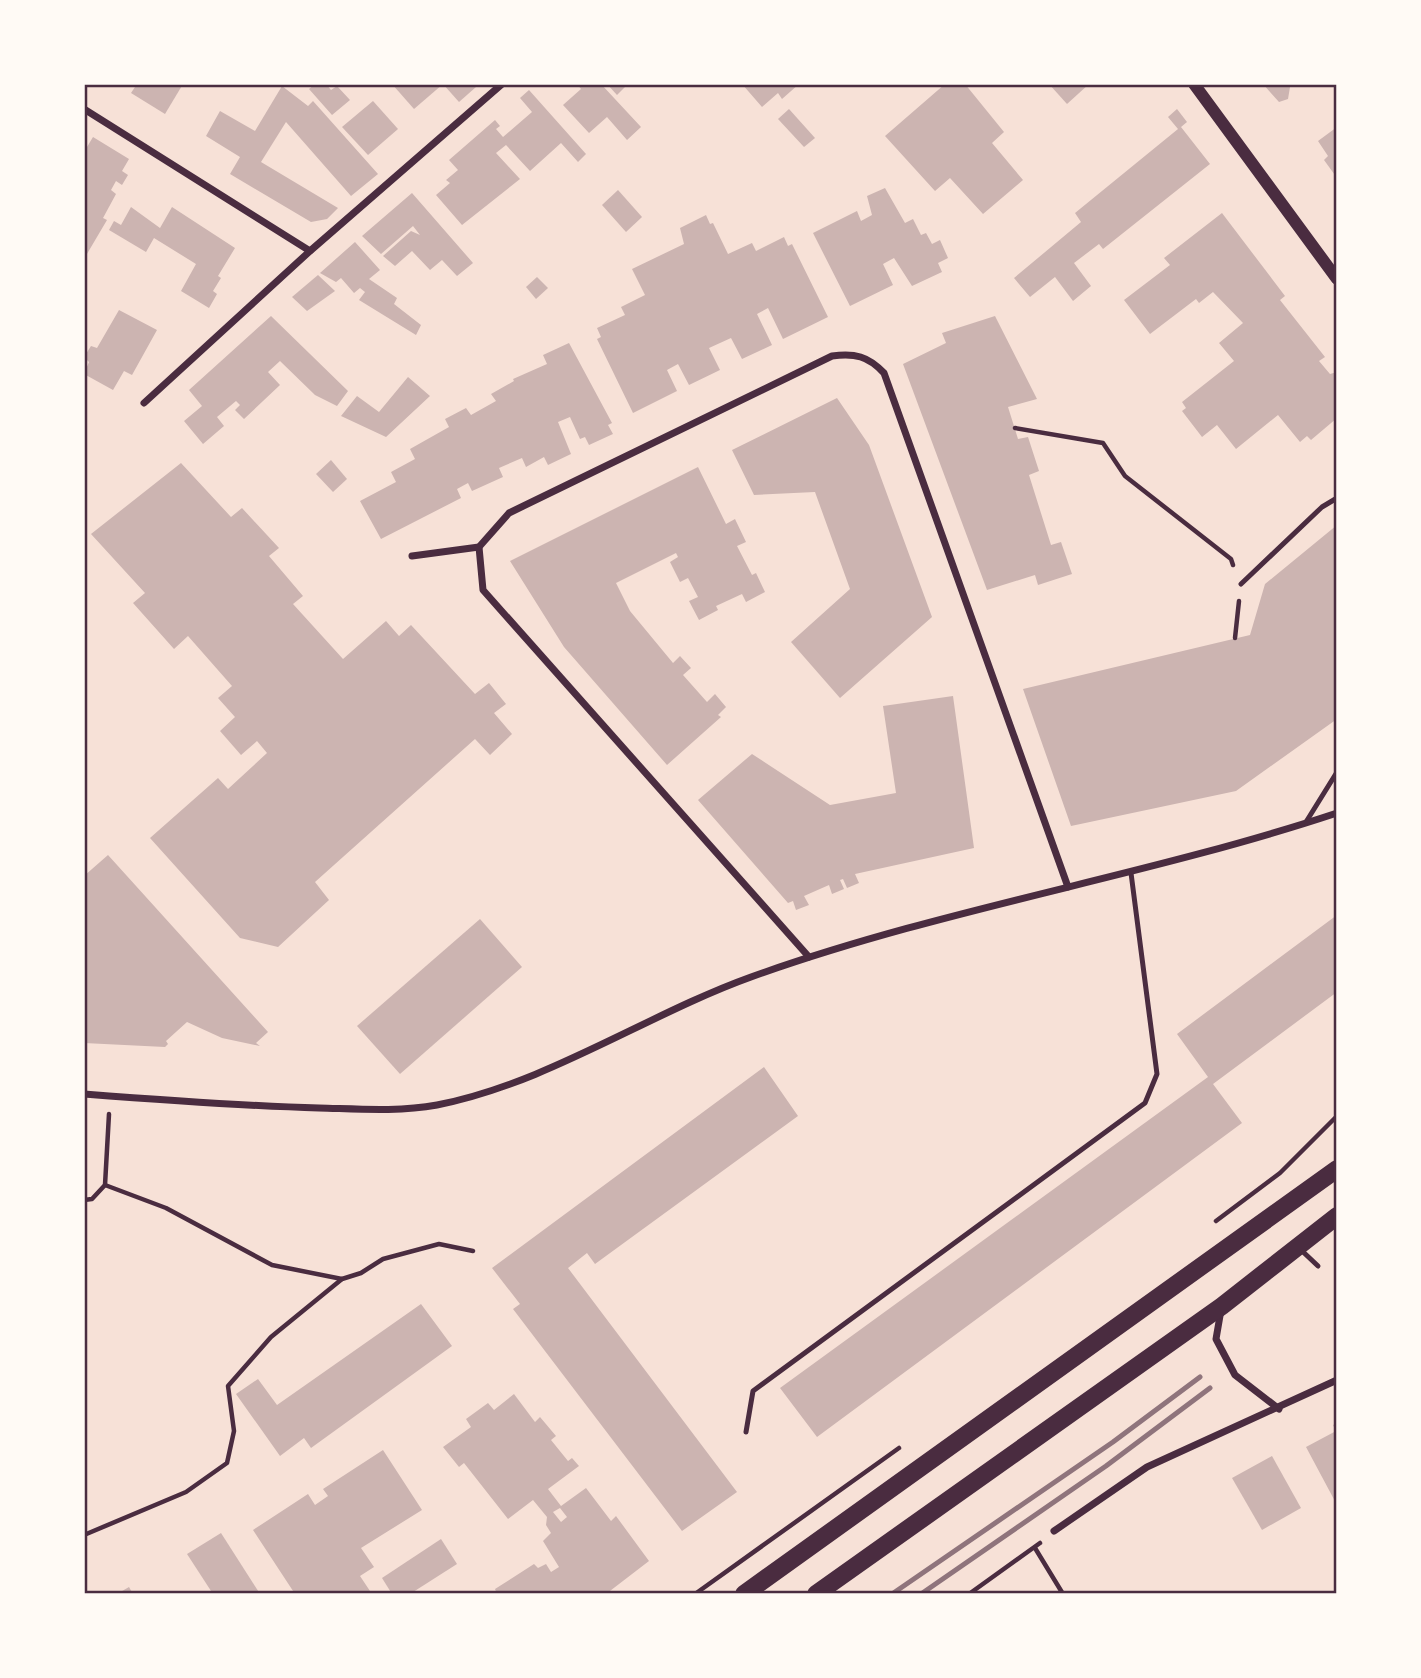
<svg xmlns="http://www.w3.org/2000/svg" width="1421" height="1678" viewBox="0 0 1421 1678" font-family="'Libre Baskerville',serif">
	<rect width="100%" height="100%" fill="#f7e1d7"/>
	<g fill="#ccb4b1" fill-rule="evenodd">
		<path d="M137 84H183L165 114 131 93Z"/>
		<path d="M315 84H326L331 90 337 86 350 100 332 115 309 89Z"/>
		<path d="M392 84H443L414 109Z"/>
		<path d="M443 84H473L476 87 459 102Z"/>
		<path d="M577 84H601L641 127 627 140 607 117 589 133 563 105 581 89Z"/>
		<path d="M607 84H628L617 95Z"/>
		<path d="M742 84H799L782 99 778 93 762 107Z"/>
		<path d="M945 84H965L1004 132 992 143 1023 180 983 214 950 178 935 191 885 136Z"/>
		<path d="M1049 84H1089L1067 104Z"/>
		<path d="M1263 84H1295L1290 87 1288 99 1279 102Z"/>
		<path d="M282 86 308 106 313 101 378 174 351 196 286 122 261 162 338 208 327 219 311 222 230 174 240 157 206 136 220 111 255 131Z"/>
		<path d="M529 90 586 154 578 162 561 143 530 171 506 145 496 153 520 179 462 225 436 195 450 183 446 180 458 170 449 160 495 120 500 126 496 129 503 137 532 112 520 98Z"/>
		<path d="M373 101 398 129 368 155 342 127Z"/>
		<path d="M789 109 815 138 804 147 778 119Z"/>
		<path d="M1177 109 1187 122 1181 127 1210 164 1103 249 1099 244 1074 263 1091 286 1073 301 1055 277 1030 297 1014 278 1081 222 1075 213 1178 129 1168 117Z"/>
		<path d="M1337 127V178L1324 160 1328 156 1318 141Z"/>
		<path d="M93 137 129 159 122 171 128 175 122 185 116 181 111 190 116 194 103 218 107 220 84 259V152Z"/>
		<path d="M885 188 905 223 913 219 921 235 926 233 932 244 940 240 948 258 938 263 942 272 912 286 894 258 883 264 893 285 850 306 813 233 857 211 861 221 872 215 867 196Z"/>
		<path d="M618 190 642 217 626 232 602 205Z"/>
		<path d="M412 193 473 263 457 276 442 260 430 270 412 251 395 266 383 256 411 231 420 235 413 226 381 254 362 236Z"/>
		<path d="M131 207 160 228 172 207 235 248 218 276 221 278 213 291 217 294 209 308 181 291 196 264 154 238 146 252 109 230 114 221 121 225Z"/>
		<path d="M1222 213 1285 296 1280 300 1325 357 1319 361 1330 374 1337 372V418L1311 440 1307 436 1300 442 1278 415 1236 449 1217 425 1202 437 1182 411 1186 408 1182 402 1234 361 1219 343 1243 323 1213 292 1199 303 1196 299 1150 334 1124 300 1170 265 1164 258Z"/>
		<path d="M706 215 710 224 713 223 728 254 752 243 756 251 784 237 788 246 792 244 828 317 783 339 768 308 757 314 772 345 742 359 731 338 709 348 720 370 689 385 678 364 667 370 677 391 633 413 597 339 601 337 597 328 625 315 621 307 645 295 632 269 684 244 680 228Z"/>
		<path d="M355 242 380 270 369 279 397 298 394 304 421 325 416 335 359 300 365 292 360 288 354 293 341 278 336 282 320 273Z"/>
		<path d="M318 275 335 291 307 311 292 297Z"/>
		<path d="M537 277 548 288 536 299 526 287Z"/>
		<path d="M119 310 157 330 132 375 124 371 113 390 84 374 89 362 84 357 91 346 97 348Z"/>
		<path d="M271 316 348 391 337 406 315 395 280 361 268 372 280 385 244 419 235 410 240 405 236 401 217 417 224 426 203 444 184 421 202 406 189 390Z"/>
		<path d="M995 316 1037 399 1008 407 1018 439 1028 437 1039 471 1029 475 1051 545 1061 542 1072 574 1038 585 1035 575 987 590 903 364 946 343 942 333Z"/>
		<path d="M569 343 612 423 608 425 613 434 589 445 585 437 580 439 570 417 558 422 571 454 548 465 544 457 526 467 522 458 499 468 503 477 472 491 468 483 457 489 461 498 381 539 360 501 396 482 391 472 415 459 410 449 449 427 445 419 466 408 471 415 496 401 491 394 514 381 513 379 547 364 543 355Z"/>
		<path d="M408 377 430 396 386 437 341 416 357 396 379 412Z"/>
		<path d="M837 398 869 445 932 617 840 698 791 642 850 589 815 492 754 495 732 450Z"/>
		<path d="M331 460 347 479 333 492 316 474Z"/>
		<path d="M181 463 231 517 242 508 279 548 269 556 303 596 293 604 343 659 386 621 399 636 411 625 475 694 489 683 506 704 494 713 512 734 490 755 475 739 315 882 329 900 278 947 240 938 150 838 218 778 228 789 267 753 257 741 241 755 220 731 235 717 218 698 232 686 188 636 174 649 133 603 145 593 91 534Z"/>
		<path d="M698 467 726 524 735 519 746 542 737 546 752 575 756 573 765 592 746 602 742 594 716 606 718 610 699 620 689 601 698 597 688 578 680 582 670 562 678 557 676 553 616 583 630 611 673 663 680 656 691 668 683 675 707 702 715 694 726 707 718 715 721 717 667 765 564 647 510 561Z"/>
		<path d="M1337 525V719L1236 791 1071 826 1023 689 1250 635 1265 584Z"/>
		<path d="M953 696 974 848 855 874 859 883 847 888 843 879 840 880 844 889 832 894 829 885 804 896 809 905 796 910 793 901 788 903 698 800 752 754 830 805 896 793 883 706Z"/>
		<path d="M108 855 268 1032 256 1043 260 1046 222 1038 187 1022 166 1041 168 1044 165 1047 84 1043V876Z"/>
		<path d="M1337 915V992L1213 1084 1242 1123 817 1437 780 1388 1208 1077 1177 1034Z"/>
		<path d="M480 919 522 967 400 1074 357 1026Z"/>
		<path d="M764 1067 798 1116 595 1264 587 1253 568 1268 737 1492 682 1531 513 1309 520 1304 492 1268Z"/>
		<path d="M421 1304 452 1346 311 1448 304 1438 280 1456 236 1394 258 1379 277 1405Z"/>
		<path d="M514 1394 535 1422 540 1417 556 1436 551 1440 568 1461 572 1458 579 1466 548 1489 561 1506 586 1488 611 1521 616 1516 649 1561 606 1594H497L495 1589 534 1564 538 1568 546 1564 551 1572 559 1567 543 1541 551 1533 546 1525 547 1517 533 1500 508 1519 464 1463 459 1467 443 1447 471 1427 466 1419 488 1403 494 1410ZM560 1508 567 1517 561 1522 553 1512Z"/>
		<path d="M1337 1423V1505L1306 1447 1336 1431 1333 1425Z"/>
		<path d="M383 1450 422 1510 361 1548 374 1567 360 1576 372 1594H295L253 1530 308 1494 315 1505 328 1496 323 1489Z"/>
		<path d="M1272 1456 1301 1508 1262 1530 1232 1478Z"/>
		<path d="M221 1533 260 1594H213L187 1554Z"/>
		<path d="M441 1539 457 1564 410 1594H392L382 1578Z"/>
		<path d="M129 1587 133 1594H117Z"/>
	</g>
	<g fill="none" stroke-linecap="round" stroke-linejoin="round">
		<g stroke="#4a2c40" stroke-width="4.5">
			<path d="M1015 428 1103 443 1125 476 1231 559 1233 565"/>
			<path d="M1235 638 1239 601"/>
			<path d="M105 1185 166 1208 272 1265 342 1279"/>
			<path d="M84 1200 92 1199 105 1185 109 1114"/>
			<path d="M1216 1221 1280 1173 1337 1116"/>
			<path d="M84 1535 186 1492 227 1463 234 1431 228 1386 271 1337 342 1279 361 1273 383 1259 439 1244 473 1251"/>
			<path d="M1035 1548 1063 1594"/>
			<path d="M695 1594 899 1448"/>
			<path d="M969 1594 1040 1543"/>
		</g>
		<g stroke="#4a2c40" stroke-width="5">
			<path d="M1241 584 1322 507 1337 498"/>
			<path d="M1306 822 1337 772"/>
			<path d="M1300 1249 1318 1266"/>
			<path d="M746 1432 753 1391 1145 1103 1157 1074 1131 873"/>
		</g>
		<g stroke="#4a2c40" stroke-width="7">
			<path d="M84 109 310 251"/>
			<path d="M144 403 310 251 502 84"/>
			<path d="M479 547 483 590 809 957"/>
			<path d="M412 556 479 547 509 513 832 356C855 353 868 356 884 373L1068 887"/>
			<path d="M84 1094C162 1100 241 1106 319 1108 359 1109 398 1112 437 1105 546 1084 648 1014 751 977 943 908 1144 877 1337 813"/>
			<path d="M1221 1310 1216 1339 1235 1375 1279 1409"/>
			<path d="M1054 1531 1147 1467 1337 1380"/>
		</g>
		<path stroke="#4a2c40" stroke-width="12" d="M1194 84 1337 279"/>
		<g stroke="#4a2c40" stroke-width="18">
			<path d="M744 1594 1337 1169"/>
			<path d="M816 1594 1222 1306 1337 1216"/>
		</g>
		<g stroke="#8f747c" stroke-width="5">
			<path d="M892 1594 1113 1442 1200 1377"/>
			<path d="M921 1594 1106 1466 1210 1388"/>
		</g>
	</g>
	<rect width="1421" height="1678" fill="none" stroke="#fffaf5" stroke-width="172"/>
	<rect x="86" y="86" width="1249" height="1506" fill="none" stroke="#4a2c40" stroke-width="2.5"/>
</svg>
